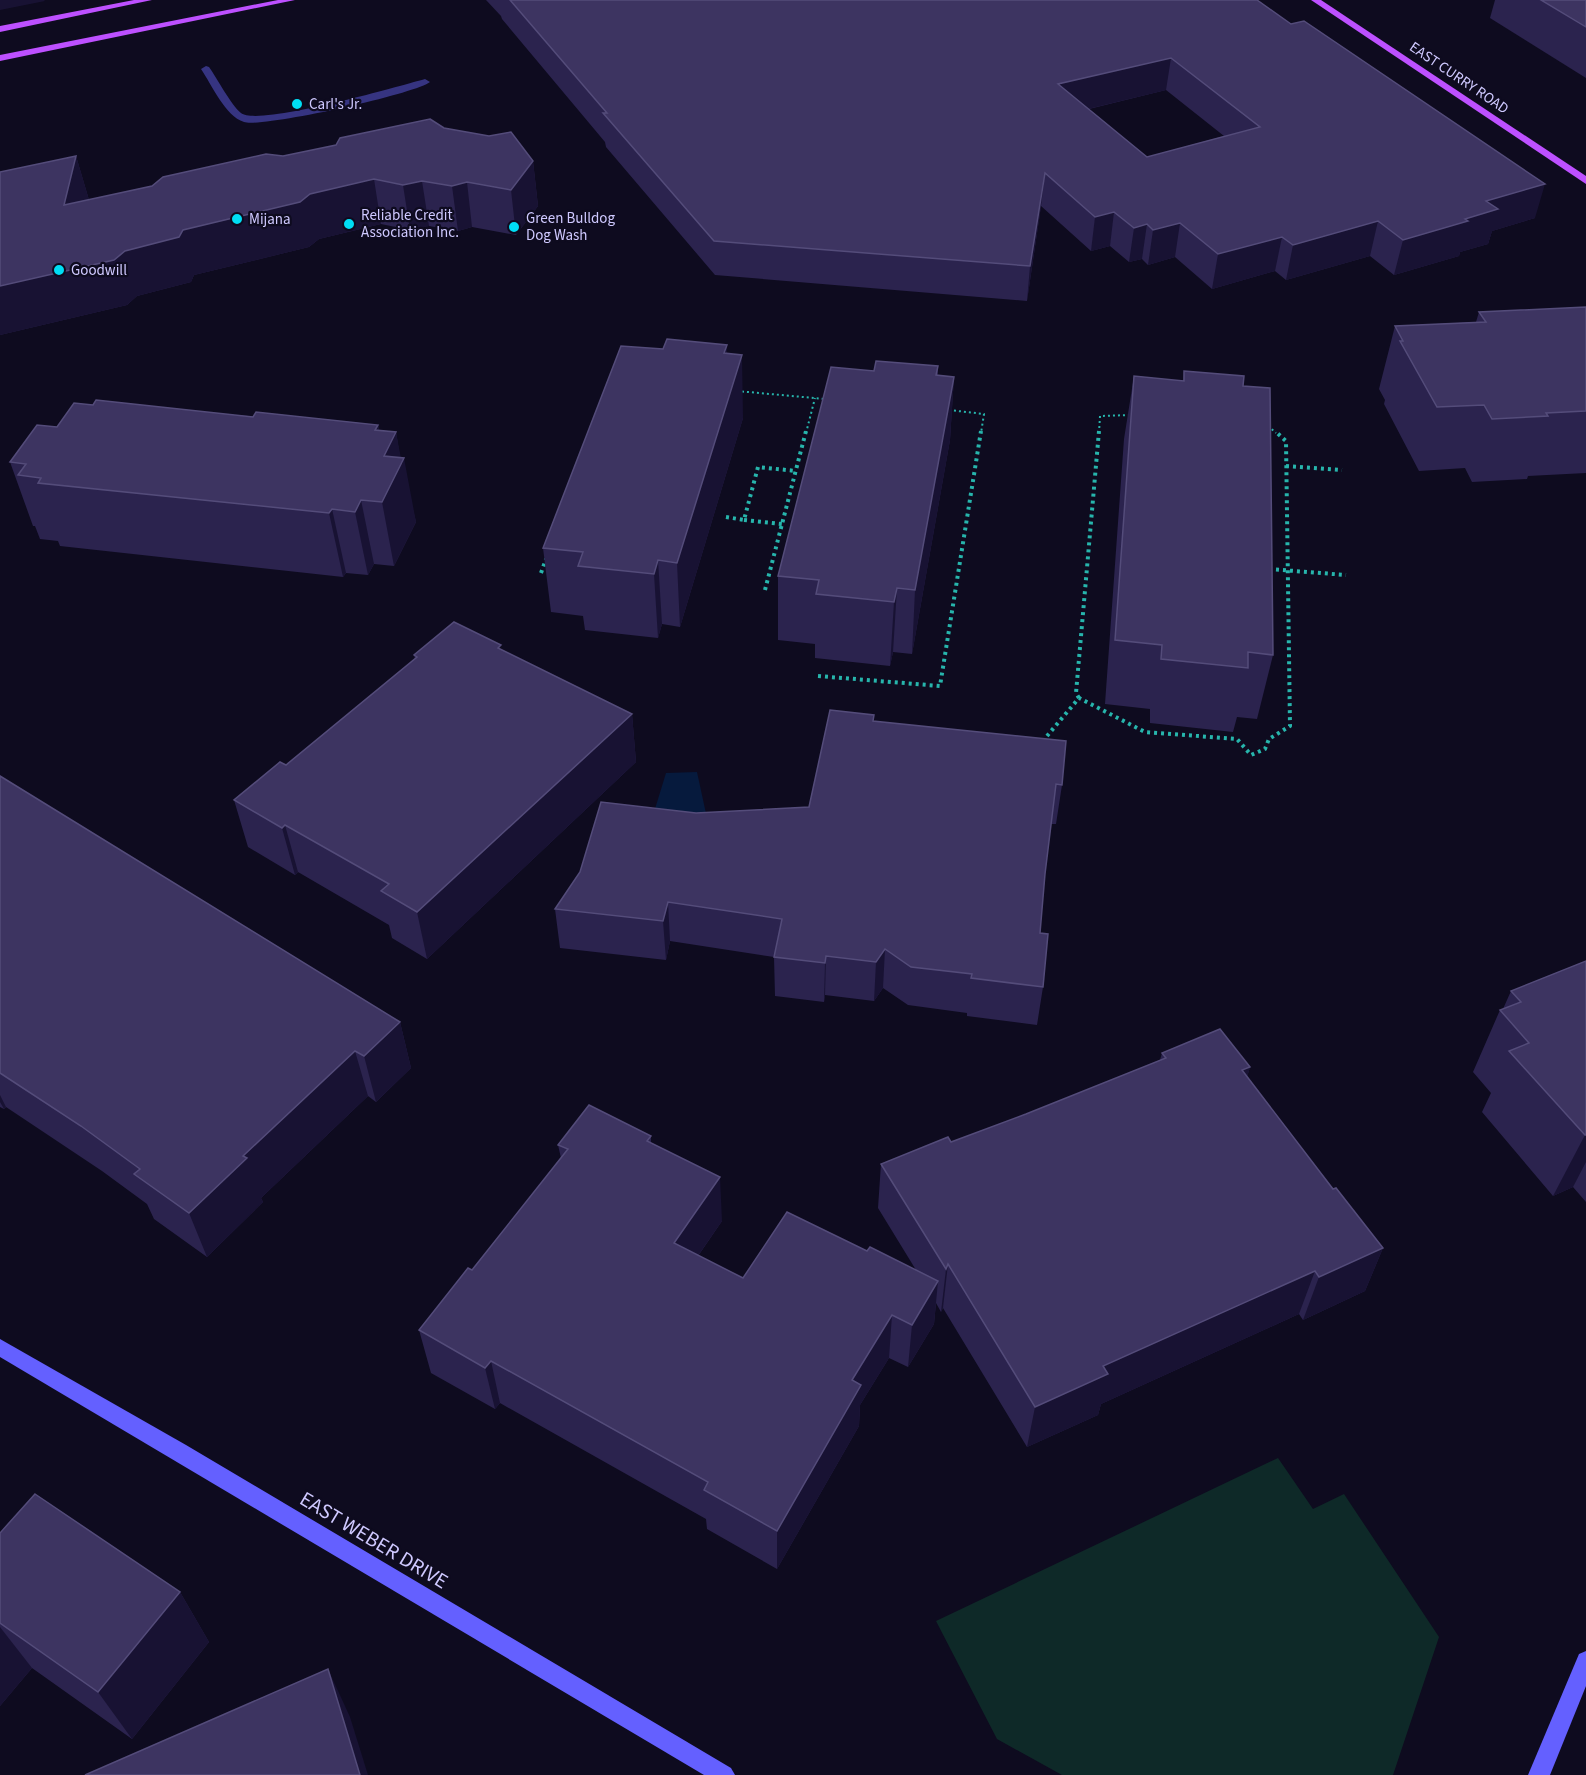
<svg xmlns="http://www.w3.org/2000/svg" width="1586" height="1775" viewBox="0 0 1586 1775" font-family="'Source Sans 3',sans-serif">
	<rect width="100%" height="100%" fill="#0e0b1f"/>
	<path fill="#0e2928" d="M1278 1458 1313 1509 1344 1494 1439 1637 1393 1775H1062L997 1739 936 1621Z"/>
	<path fill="#061a3d" d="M697 772 710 832 647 835 666 773Z"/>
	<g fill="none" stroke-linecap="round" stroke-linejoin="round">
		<g stroke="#27b5ac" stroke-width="2" stroke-dasharray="2 3" stroke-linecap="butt">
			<path d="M737 391 825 399"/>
			<path d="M949 410 984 414 981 433"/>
			<path d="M1268 426 1276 433"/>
			<path d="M806 433 815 398"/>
			<path d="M1099 433 1100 416 1131 415"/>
		</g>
		<g stroke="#27b5ac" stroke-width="4" stroke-dasharray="3 4" stroke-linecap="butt">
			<path d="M1286 466 1342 470"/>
			<path d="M726 517 744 520 758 467 796 471"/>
			<path d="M744 520 782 524"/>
			<path d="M1269 569 1346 575"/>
			<path d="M541 573 546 559"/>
			<path d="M765 590 806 431"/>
			<path d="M818 676 940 686 981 431"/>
			<path d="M1079 698 1076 693 1099 431"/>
			<path d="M1047 736 1079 698 1145 732 1237 739 1251 755 1265 749 1269 739 1290 726 1286 441 1275 431"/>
		</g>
		<path fill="#363481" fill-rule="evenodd" d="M206 66 209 67C217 78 231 105 241 113 258 127 399 86 425 79L430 82C415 94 262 128 244 122 225 116 212 85 201 69Z"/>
		<g fill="#6460ff" fill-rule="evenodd">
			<path d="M0 1339 186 1445 731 1768 735 1775H704L0 1357Z"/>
			<path d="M1586 1651V1686L1550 1775H1528L1579 1654Z"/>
		</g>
		<g fill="#bd50ff" fill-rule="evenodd">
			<path d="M134 0H152L0 32V26Z"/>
			<path d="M278 0H295L0 61V55Z"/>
			<path d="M1311 0H1321L1586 176V184Z"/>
		</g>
	</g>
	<g fill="#2b234e" fill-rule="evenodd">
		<path d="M486 0H1257L1535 218 1492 231 1488 244 1460 252 1459 256 1394 275 1370 256 1286 280 1275 271 1212 289 1175 257 1148 265 1142 259 1129 262 1110 246 1091 251 1041 206 1027 301 715 275 606 147 605 142 502 19 501 16ZM1166 90 1224 136 1147 157 1089 109Z"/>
		<path d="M1495 0H1586V78L1490 18Z"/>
		<path d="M444 128 533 161 538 206 516 235 472 227 458 231 429 226 410 230 381 224 319 239 309 247 194 275 191 282 137 296 127 305 0 335 76 156 89 200 283 156Z"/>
		<path d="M1586 307V473L1528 476 1527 479 1472 482 1465 468 1419 471 1384 404 1385 400 1379 389 1395 326 1476 322 1479 312Z"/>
		<path d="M663 349 727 354 743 418 680 627 662 624 658 638 585 630 583 616 551 612 543 548Z"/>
		<path d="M938 366V375L954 377 950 440 912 654 893 652 890 666 815 658V644L778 640V576L874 371Z"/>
		<path d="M1184 371 1243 386 1273 655 1257 719 1237 717 1233 732 1150 723V709L1105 704 1124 439 1134 376 1183 381Z"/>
		<path d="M93 405 378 425 379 430 396 432 400 457 416 522 394 566 374 564 368 575 346 573 343 577 60 546 58 541 40 539 35 526H33L10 462 57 427Z"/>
		<path d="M502 650 632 714 636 762 427 959 392 938 389 925 298 872 295 875 248 847 234 800 286 765 415 659 414 655Z"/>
		<path d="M874 722 1062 785 1056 824H1051L1045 874 1040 933 1043 987 1037 1025 967 1016V1013L908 1005 883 988 874 1001 825 995 824 1002 775 996 774 957 670 941 666 960 560 948 555 909 696 813 809 807Z"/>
		<path d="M0 776 400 1022 411 1068 376 1102 368 1096 261 1198 263 1202 207 1257 154 1219 147 1204 102 1171 6 1107 4 1109 0 1107Z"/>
		<path d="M1586 961V1202L1573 1187 1553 1196 1482 1112 1491 1093 1473 1072 1500 1010 1503 1009 1511 991Z"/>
		<path d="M1162 1053 1250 1067 1247 1077 1333 1189 1383 1248 1365 1291 1303 1320 1299 1314 1101 1404 1098 1415 1027 1447 943 1308 941 1312 936 1303 934 1324 908 1367 889 1358 860 1405 859 1426 777 1569 707 1529 706 1519 500 1403 495 1409 431 1373 419 1330 472 1270 561 1158 558 1145 651 1136V1143L722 1221 698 1256 743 1278 867 1251 916 1270 878 1208 881 1164 951 1142 1026 1114 1160 1060Z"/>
		<path d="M0 1533 180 1592 209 1642 132 1739 32 1668 0 1706Z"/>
	</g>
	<g fill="#181233">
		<path d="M0 0H44L45 1 0 10Z"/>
		<path d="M1171 58 1166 90 1055 117 1058 84Z"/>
		<path d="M76 156 89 200 64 205Z"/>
		<path d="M533 161 538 206 516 235 511 190Z"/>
		<path d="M1045 173 1041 206 1027 301 1030 266Z"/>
		<path d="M374 179 381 224 319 239 309 247 194 275 191 282 137 296 127 305 0 335V286L125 251 183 230 310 194Z"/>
		<path d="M422 181 429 226 410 230 403 185Z"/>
		<path d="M467 182 472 227 458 231 452 186Z"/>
		<path d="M1545 184 1535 218 1492 231 1488 244 1460 252 1459 256 1394 275 1403 240 1465 219 1486 201Z"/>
		<path d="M1114 212 1110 246 1091 251 1095 217Z"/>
		<path d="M1378 221 1370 256 1286 280 1293 245Z"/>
		<path d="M1180 223 1175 257 1148 265 1153 230Z"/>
		<path d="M1147 224 1142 259 1129 262 1134 228Z"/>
		<path d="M1282 237 1275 271 1212 289 1218 254Z"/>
		<path d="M727 345 728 397 742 355 743 418 680 627 677 563 724 353Z"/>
		<path d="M954 377 950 440 912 654 915 590Z"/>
		<path d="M378 425 390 487 384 456 396 432 402 464 404 458 416 522 394 566 382 502 375 430Z"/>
		<path d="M361 500 374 564 368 575 355 512Z"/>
		<path d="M332 509 346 573 343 577 329 513Z"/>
		<path d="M658 560 662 624 658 638 654 574Z"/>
		<path d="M897 588 893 652 890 666 894 602Z"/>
		<path d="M632 714 636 762 427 959 417 912Z"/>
		<path d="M285 825 298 872 295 875 282 828Z"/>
		<path d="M668 902 670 941 666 960 663 921Z"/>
		<path d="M885 949 883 988 874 1001 876 962Z"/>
		<path d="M826 956 825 995 824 1002 825 963Z"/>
		<path d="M400 1022 411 1068 376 1102 364 1056Z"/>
		<path d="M355 1051 368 1096 261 1198 263 1202 207 1257 189 1213 243 1156Z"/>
		<path d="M1250 1067 1237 1112 1242 1070Z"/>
		<path d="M0 1095 6 1107 4 1109 0 1102Z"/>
		<path d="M1585 1135H1586V1162L1573 1187 1553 1196Z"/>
		<path d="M720 1177 722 1221 677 1286 674 1243Z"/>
		<path d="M1383 1248 1365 1291 1303 1320 1319 1277Z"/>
		<path d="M948 1264 943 1308 941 1312 946 1269Z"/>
		<path d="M1315 1271 1299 1314 1101 1404 1098 1415 1027 1447 1035 1407 1103 1366Z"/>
		<path d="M938 1281 934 1324 908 1367 912 1325Z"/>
		<path d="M892 1315 889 1358 860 1405 859 1426 777 1569V1531L852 1380Z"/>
		<path d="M491 1361 500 1403 495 1409 485 1368Z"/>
		<path d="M180 1592 209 1642 132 1739 98 1692Z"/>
		<path d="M0 1627 32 1668 0 1706Z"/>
		<path d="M328 1669 350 1717 368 1775H360Z"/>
	</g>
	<g fill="#3d3461" stroke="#544c7a" stroke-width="1.5" fill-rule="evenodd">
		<path d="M510 0H1257L1291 24 1304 21 1545 184 1486 201 1498 209 1465 219 1468 221 1403 240 1378 221 1293 245 1282 237 1218 254 1180 223 1153 230 1147 224 1134 228 1114 212 1095 217 1045 173 1030 266 714 241 603 113H607ZM1171 58 1260 127 1147 157 1058 84Z"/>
		<path d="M1541 0H1586V27Z"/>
		<path d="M430 119 444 128 489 136 511 132 533 161 511 190 467 182 452 186 422 181 403 185 374 179 310 194 300 202 183 230 179 237 125 251 114 260 0 286V172L76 156 64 205 152 186 163 177 266 154 283 156 336 145 340 138Z"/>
		<path d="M1586 307V411L1546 413 1548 416 1492 419 1484 405 1437 407 1400 341H1403L1395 326 1486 322 1479 312Z"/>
		<path d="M667 339 727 345 724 353 742 355 677 563 658 560 654 574 578 566 583 552 543 548 621 346 663 349Z"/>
		<path d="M876 361 938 366 936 375 954 377 915 590 897 588 894 602 816 594 819 580 778 576 831 367 874 371Z"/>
		<path d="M1184 371 1244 376 1243 386 1270 388 1273 655 1248 652V668L1161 659 1162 645 1115 640 1134 376 1184 381Z"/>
		<path d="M96 400 253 417 256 412 378 425 375 430 396 432 384 456 404 458 382 502 361 500 355 512 332 509 329 513 38 483 41 478 18 475 26 464 10 462 37 425 57 427 74 403 93 405Z"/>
		<path d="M454 622 501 645 498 648 632 714 417 912 381 891 389 884 285 825 282 828 234 800 280 762 286 765 417 657 414 655Z"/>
		<path d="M830 710 874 715 873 721 1066 741 1062 785 1056 784 1045 874 1040 933 1048 934 1043 987 971 978 972 974 911 967 885 949 876 962 826 956 825 963 774 957 782 919 668 902 663 921 555 909 580 872 601 802 696 813 809 807Z"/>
		<path d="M0 776 400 1022 364 1056 355 1051 243 1156 247 1158 189 1213 134 1174 140 1169 81 1126 0 1073Z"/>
		<path d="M1586 961V1135H1585L1509 1051 1529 1043 1500 1010 1521 1002 1511 991Z"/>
		<path d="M1220 1029 1250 1067 1242 1070 1333 1189 1336 1188 1383 1248 1319 1277 1315 1271 1103 1366 1108 1374 1035 1407 948 1264 946 1269 881 1164 948 1137 951 1142 1026 1114 1166 1058 1162 1053Z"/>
		<path d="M589 1105 651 1136 647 1141 720 1177 674 1243 743 1278 787 1212 867 1251 870 1247 938 1281 912 1325 892 1315 852 1380 861 1385 777 1531 704 1490 708 1482 491 1361 485 1368 419 1330 468 1268 472 1270 568 1149 558 1145Z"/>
		<path d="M35 1494 180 1592 98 1692 0 1623V1533Z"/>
		<path d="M328 1669 360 1775H85Z"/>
	</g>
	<g fill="#00ddf4" stroke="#0e0b1f" stroke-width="2">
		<circle cx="297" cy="104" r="6"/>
		<circle cx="237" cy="219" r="6"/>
		<circle cx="349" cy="224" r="6"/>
		<circle cx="514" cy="227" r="6"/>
		<circle cx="59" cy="270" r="6"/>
	</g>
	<g text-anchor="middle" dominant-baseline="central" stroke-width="4.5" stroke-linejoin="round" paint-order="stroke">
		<g font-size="15" fill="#cfc9ff" stroke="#0e0b1f">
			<text transform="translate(1459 78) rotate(34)">EAST CURRY ROAD</text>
		</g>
		<g font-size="15" fill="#cfc9ff" stroke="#0e0b1f" text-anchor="start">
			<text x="309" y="104">Carl's Jr.</text>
			<text x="361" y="215">Reliable Credit<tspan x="361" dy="17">Association Inc.</tspan></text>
			<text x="526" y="218">Green Bulldog<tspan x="526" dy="17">Dog Wash</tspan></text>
			<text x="249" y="219">Mijana</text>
			<text x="71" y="270">Goodwill</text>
		</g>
		<g font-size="21" fill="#cfc9ff" stroke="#0e0b1f">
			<text transform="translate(374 1540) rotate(31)">EAST WEBER DRIVE</text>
		</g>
	</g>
</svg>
